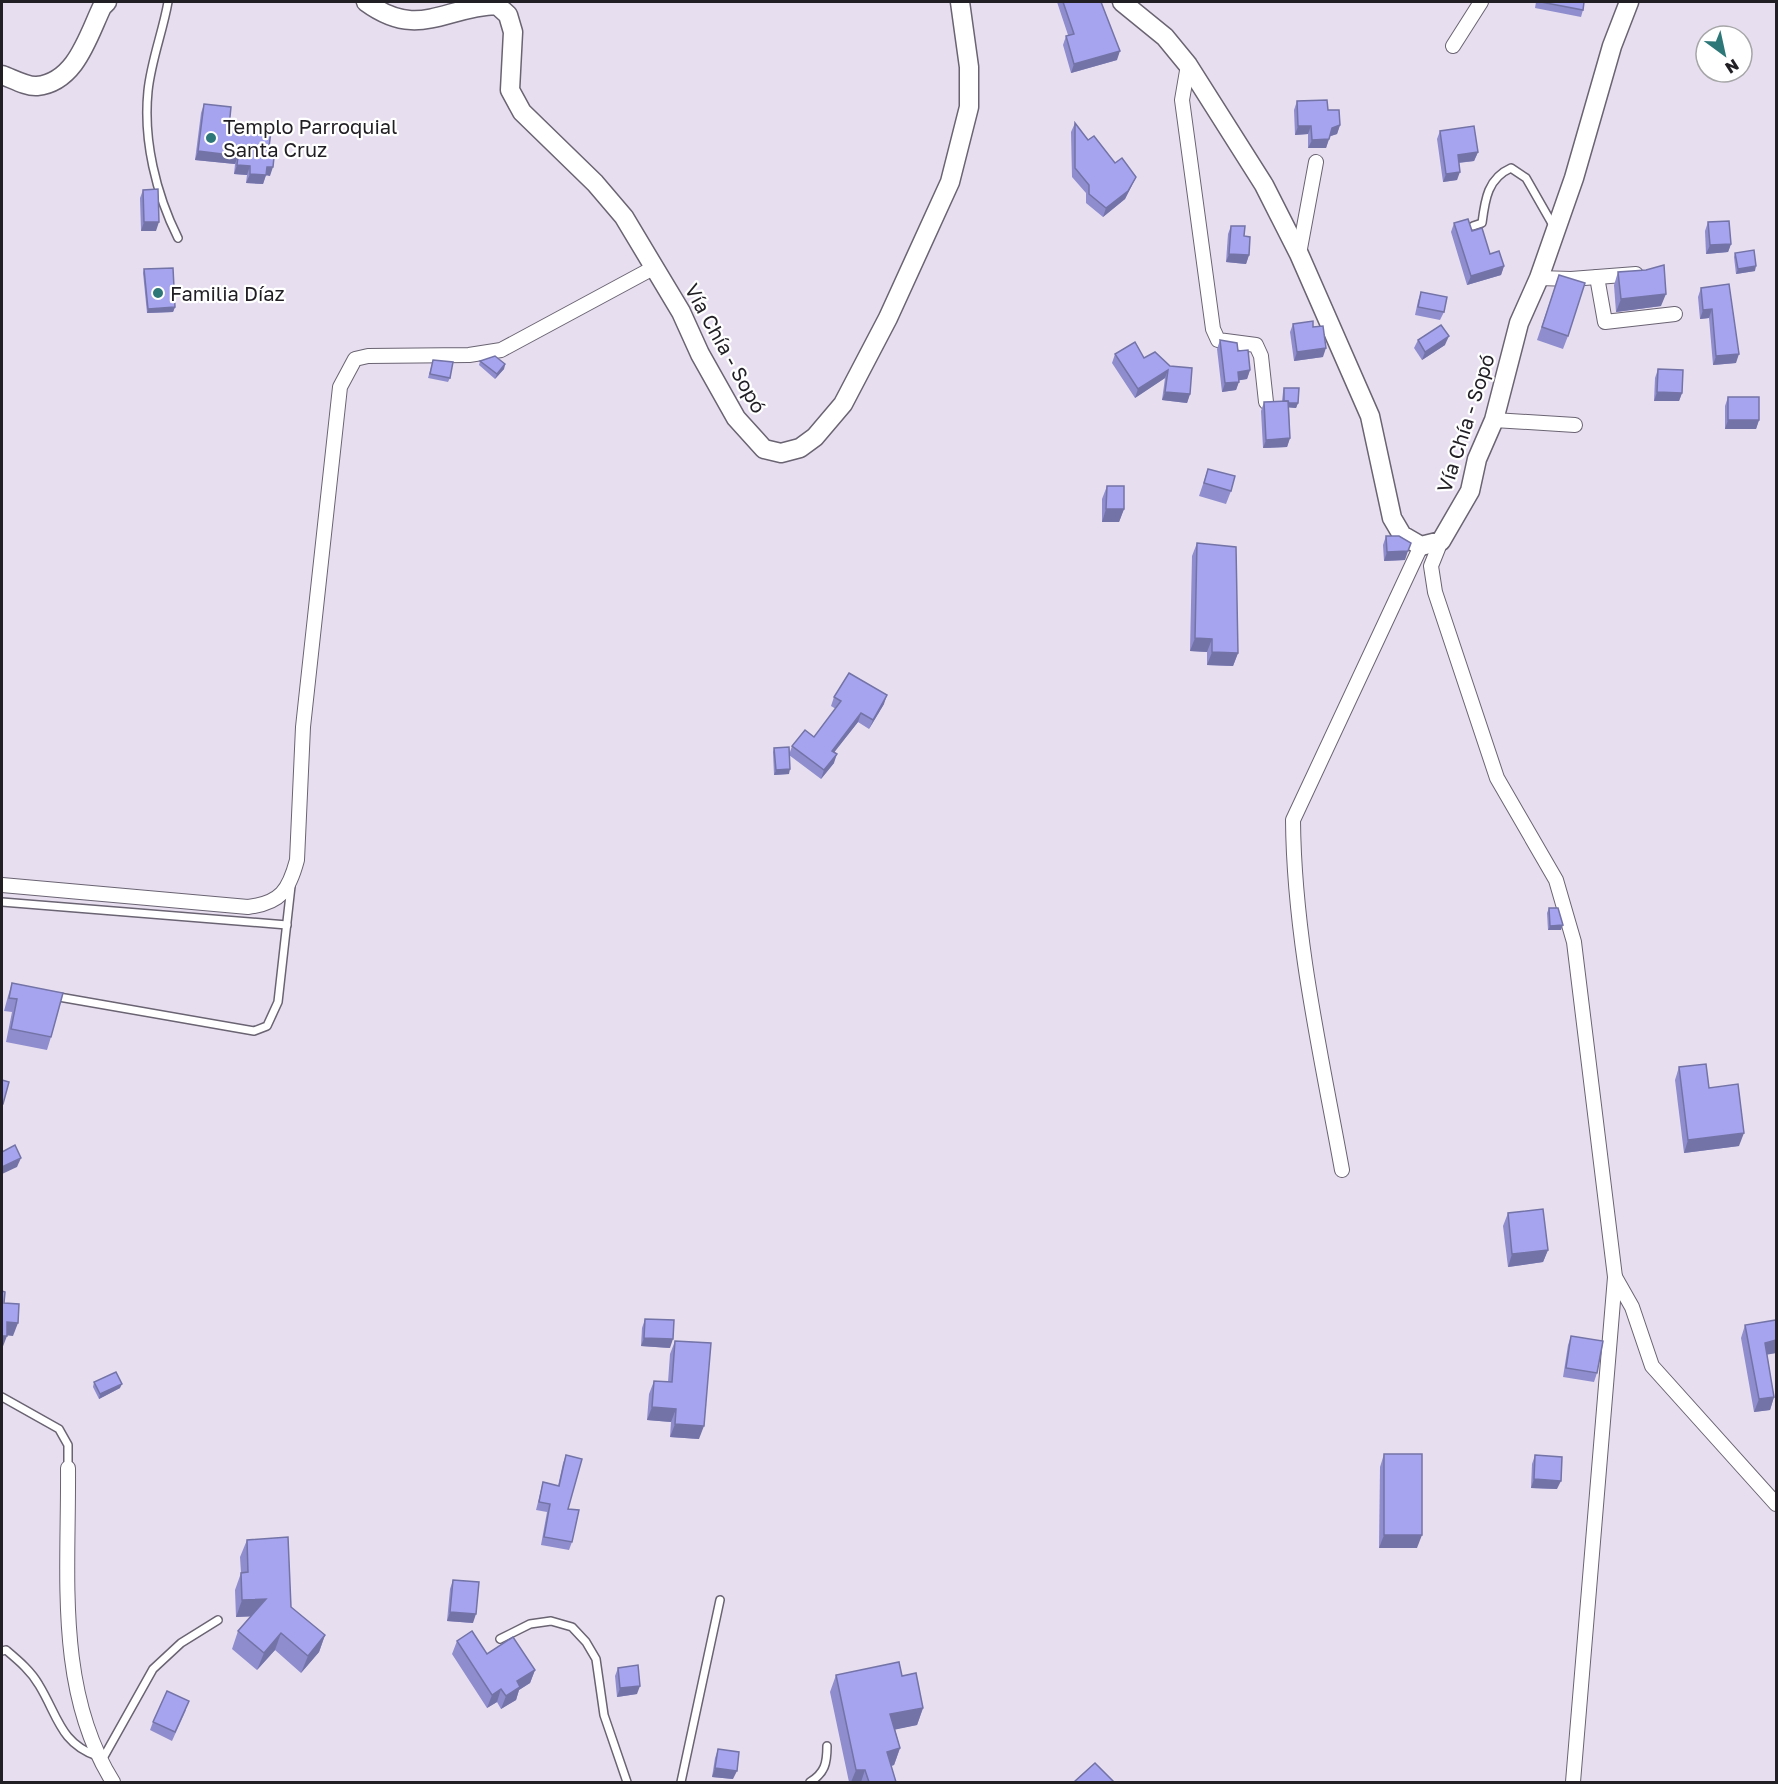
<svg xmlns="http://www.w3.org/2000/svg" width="1778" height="1784" viewBox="0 0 1778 1784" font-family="'Golos Text',sans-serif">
	<rect width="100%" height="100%" fill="#e7dff0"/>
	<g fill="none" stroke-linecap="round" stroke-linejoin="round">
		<defs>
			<g id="service">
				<path d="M168 2C163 31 151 61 148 91 143 140 156 194 178 238"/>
				<path d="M1473 226 1482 223C1485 199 1488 178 1511 168L1526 178 1554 227"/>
				<path d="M2 902 287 925"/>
				<path d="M59 997 254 1031 267 1026 278 1002 291 886"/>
				<path d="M2 1397 59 1429 68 1445V1468"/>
				<path d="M500 1639 530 1624 551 1621 572 1627 586 1642 596 1659 604 1715 627 1782"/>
				<path d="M2 1651 6 1650C19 1661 31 1671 39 1685 58 1716 60 1743 97 1756"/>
				<path d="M102 1760 153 1669 181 1643 218 1620"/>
				<path d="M681 1782 720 1600"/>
				<path d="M810 1782C825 1773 827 1763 827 1746"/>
			</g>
			<g id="minor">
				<path d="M1453 46 1481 2"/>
				<path d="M1188 65 1182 100 1213 329 1218 340 1256 345 1261 356 1266 402"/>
				<path d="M1299 254 1316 162"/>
				<path d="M1597 277 1605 322 1675 314"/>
				<path d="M1539 278 1571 279 1636 274"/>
				<path d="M1494 420 1575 425"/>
				<path d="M1441 541 1431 566 1435 592 1497 778 1556 880 1574 942 1615 1277 1573 1782"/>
				<path d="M2 885 248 907C281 903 289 890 297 860L303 727 340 387 355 359 368 356 469 355 501 350 655 267"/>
				<path d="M1342 1170C1321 1054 1294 938 1293 820L1421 546"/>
				<path d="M1615 1277 1632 1307 1652 1366 1776 1504"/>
				<path d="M68 1468C69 1573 55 1690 113 1782"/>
			</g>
			<g id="tertiary">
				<path d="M366 2C418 40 443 7 497 5L508 15 513 32 510 90 522 112 595 183 624 217 681 312 700 354 736 418 764 449 781 453 800 448 815 437 843 404 888 318 950 182 969 107V67L960 2"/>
				<path d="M1122 2 1165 37 1188 65 1264 185 1299 254 1370 416 1392 518 1402 535 1421 546 1441 541 1470 491 1477 459 1494 420 1519 323 1539 278 1574 178 1612 46 1629 2"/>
				<path d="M2 75C11 78 27 87 37 86 76 82 88 36 102 7L107 2"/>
			</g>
		</defs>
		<use href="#service" stroke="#6a6372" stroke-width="10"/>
		<use href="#minor" stroke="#6a6372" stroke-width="16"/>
		<use href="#tertiary" stroke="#6a6372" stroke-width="21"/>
		<use href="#service" stroke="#fff" stroke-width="7"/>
		<use href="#minor" stroke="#fff" stroke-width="14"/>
		<use href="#tertiary" stroke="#fff" stroke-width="18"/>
	</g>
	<g fill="#8f8dcd">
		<path d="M1057 2H1101L1117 60 1071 73 1063 45 1066 36 1068 35Z"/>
		<path d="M1536 2H1584L1583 10 1581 17 1535 8Z"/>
		<path d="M1297 101 1328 110 1340 125 1337 134 1330 136 1326 148H1308V134L1295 135 1294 110Z"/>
		<path d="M204 104 229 127 269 147 270 176 266 175 263 184 246 183 247 175 234 174 235 164 195 160 201 113Z"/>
		<path d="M1075 123 1088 140 1132 185 1125 199 1103 217 1086 203V193L1072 177 1071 132Z"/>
		<path d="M1440 131 1478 152 1474 161 1459 163 1457 180 1443 182 1437 139Z"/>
		<path d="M143 190 156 231H141L140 198Z"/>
		<path d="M1708 222 1731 244 1728 252 1706 254 1705 231Z"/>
		<path d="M1454 223 1472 231 1490 254 1504 266 1501 275 1467 285 1451 232Z"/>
		<path d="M1231 226 1244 236 1249 255 1246 264 1226 262 1228 234Z"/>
		<path d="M1735 253 1755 271 1736 274 1734 257Z"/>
		<path d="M144 269 175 307 173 312 147 313 143 273Z"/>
		<path d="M1618 272 1661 306 1616 312 1614 285Z"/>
		<path d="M1559 275 1568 336 1563 349 1537 340Z"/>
		<path d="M1729 284 1736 363 1713 365 1709 318 1700 319 1698 297 1701 288Z"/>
		<path d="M1421 292 1444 312 1440 320 1415 315 1418 301Z"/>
		<path d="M1293 324 1323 357 1294 361 1290 332Z"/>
		<path d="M1220 340 1238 351 1250 370 1247 379 1239 380 1236 390 1222 392 1217 349Z"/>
		<path d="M1418 340 1445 345 1422 360 1414 348Z"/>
		<path d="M1115 354 1144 358 1170 366 1190 394 1187 403 1162 400 1165 378 1135 398 1112 363Z"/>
		<path d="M433 360 450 378 448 382 428 378Z"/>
		<path d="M480 361 505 364 504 369 495 379 479 365Z"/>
		<path d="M1658 369 1682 393 1679 401H1654L1655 378Z"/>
		<path d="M1284 388 1298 403 1296 408 1289 407 1290 438 1287 447 1263 448 1261 411 1264 402 1282 401 1283 392Z"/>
		<path d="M1728 397 1759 420 1756 429H1725V406Z"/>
		<path d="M1208 469 1231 491 1226 504 1199 496Z"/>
		<path d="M1107 486 1124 509 1119 522H1102V499Z"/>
		<path d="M1386 536 1405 560 1384 561 1383 545Z"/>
		<path d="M1197 543 1238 653 1233 666 1207 665V652L1190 651 1192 556Z"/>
		<path d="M834 697 884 704 869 729 858 722 834 752V763L821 779 789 755V774L774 775 773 752 774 748 789 755 792 746 814 737 836 709 831 706Z"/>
		<path d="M1549 908 1561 930H1548L1547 913Z"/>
		<path d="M12 983 51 1037 47 1050 6 1042 12 1012 4 1011 8 996Z"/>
		<path d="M1679 1067 1739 1146 1684 1153 1675 1080Z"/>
		<path d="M1508 1213 1548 1250 1543 1262 1508 1267 1503 1226Z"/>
		<path d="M645 1319 670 1348 641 1346 642 1328Z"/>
		<path d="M1745 1325 1776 1353 1767 1354 1774 1397 1770 1410 1754 1412 1741 1338Z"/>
		<path d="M1571 1336 1597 1373 1594 1382 1563 1377 1568 1345Z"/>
		<path d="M675 1341 699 1439 670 1437 671 1422 647 1420 649 1394 654 1381 668 1382 670 1354Z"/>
		<path d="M94 1382 120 1388 99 1399 93 1387Z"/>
		<path d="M1384 1454 1417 1548H1379L1380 1467Z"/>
		<path d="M566 1455 568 1509 572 1542 569 1550 541 1545 547 1512 536 1510 543 1482 558 1486 563 1463Z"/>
		<path d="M1535 1455 1557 1489 1531 1488 1532 1464Z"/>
		<path d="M247 1540 291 1607 325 1635 319 1652 301 1673 275 1650 257 1670 232 1649 238 1631 251 1616 236 1617 235 1590 241 1573 240 1557Z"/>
		<path d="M453 1580 473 1623 447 1621 450 1589Z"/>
		<path d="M457 1641 487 1654 535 1670 530 1683 519 1690 516 1700 501 1709 497 1702 487 1708 452 1654Z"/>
		<path d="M618 1668 637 1694 617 1697 615 1676Z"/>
		<path d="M836 1675 902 1676 923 1708 917 1725 895 1729 900 1748 894 1765 891 1766 896 1782H849L830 1692Z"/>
		<path d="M186 1710 172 1741 150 1730 153 1722Z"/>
		<path d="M718 1749 733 1779 712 1777 715 1758Z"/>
	</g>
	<g fill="#7473a7">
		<path d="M1120 51 1117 60 1071 73 1074 64Z"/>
		<path d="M1340 125 1337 134 1328 137 1332 128Z"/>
		<path d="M1298 126H1311L1308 134 1295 135Z"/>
		<path d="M1329 139 1326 148H1308L1312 140Z"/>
		<path d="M198 151 238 156 235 164 195 160Z"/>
		<path d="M1478 152 1474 161 1455 163 1458 155Z"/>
		<path d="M237 165 250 166 247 175 234 174Z"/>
		<path d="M267 167H273L270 176 266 175 263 184 246 183 250 174Z"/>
		<path d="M1460 172 1457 180 1443 182 1446 174Z"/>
		<path d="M1136 177 1125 199 1103 217 1106 208Z"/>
		<path d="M144 222H159L156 231H141Z"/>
		<path d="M1731 244 1728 252 1706 254 1710 245Z"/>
		<path d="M1229 254 1249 255 1246 264 1226 262Z"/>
		<path d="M1504 266 1501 275 1467 285 1471 276Z"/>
		<path d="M1756 266 1755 271 1736 274 1738 269Z"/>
		<path d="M1666 294 1661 306 1616 312 1621 299Z"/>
		<path d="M175 307 173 312 147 313 148 309Z"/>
		<path d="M1712 309 1709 318 1700 319 1703 310Z"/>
		<path d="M1449 336 1445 345 1422 360 1425 352Z"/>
		<path d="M1326 348 1323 357 1294 361 1297 352Z"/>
		<path d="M1739 354 1736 363 1713 365 1716 356Z"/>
		<path d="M505 364 504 369 495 379 497 374Z"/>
		<path d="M1168 370 1165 378 1135 398 1138 389Z"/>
		<path d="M1250 370 1247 379 1235 381 1238 372Z"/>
		<path d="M1239 382 1236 390 1222 392 1225 383Z"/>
		<path d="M1165 392 1190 394 1187 403 1162 400Z"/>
		<path d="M1657 392 1682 393 1679 401H1654Z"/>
		<path d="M1284 403H1298L1296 408 1282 407Z"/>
		<path d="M1728 420H1759L1756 429H1725Z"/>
		<path d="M1290 438 1287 447 1263 448 1266 440Z"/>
		<path d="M1106 509H1124L1119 522H1102Z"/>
		<path d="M1408 551 1405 560 1384 561 1387 552Z"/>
		<path d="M1195 638 1212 639 1207 652 1190 651Z"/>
		<path d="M1212 652 1238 653 1233 666 1207 665Z"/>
		<path d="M887 695 884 704 869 729 873 720Z"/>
		<path d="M861 713 858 722 829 759 832 751Z"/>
		<path d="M837 754 834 763 821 779 824 770Z"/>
		<path d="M790 769 789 774 774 775 776 770Z"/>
		<path d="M1563 925 1561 930H1548L1550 926Z"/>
		<path d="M1744 1133 1739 1146 1684 1153 1688 1140Z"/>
		<path d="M21 1158 17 1167 2 1174V1167Z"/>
		<path d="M1548 1250 1543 1262 1508 1267 1512 1254Z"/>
		<path d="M7 1322 18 1323 13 1336 3 1335Z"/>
		<path d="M2 1336H7L2 1349Z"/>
		<path d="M644 1338 673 1339 670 1348 641 1346Z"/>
		<path d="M1776 1340V1353L1760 1356 1765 1343Z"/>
		<path d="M122 1384 120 1388 99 1399 100 1394Z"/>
		<path d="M1774 1397 1770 1410 1754 1412 1759 1399Z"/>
		<path d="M652 1407 676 1409 671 1422 647 1420Z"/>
		<path d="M675 1424 704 1426 699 1439 670 1437Z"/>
		<path d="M1534 1479 1561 1481 1557 1489 1531 1488Z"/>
		<path d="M1384 1535H1422L1417 1548H1379Z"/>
		<path d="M266 1599 260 1616 236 1617 242 1600Z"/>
		<path d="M450 1612 476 1614 473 1623 447 1621Z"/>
		<path d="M281 1633 275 1650 257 1670 264 1653Z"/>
		<path d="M325 1635 319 1652 301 1673 308 1656Z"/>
		<path d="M535 1670 530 1683 519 1690 516 1700 501 1709 506 1696 517 1681Z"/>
		<path d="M640 1686 637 1694 617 1697 620 1688Z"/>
		<path d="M501 1689 497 1702 487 1708 492 1695Z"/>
		<path d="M923 1708 917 1725 884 1732 890 1714Z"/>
		<path d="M900 1748 894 1765 881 1769 887 1752Z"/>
		<path d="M715 1768 737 1771 733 1779 712 1777Z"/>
		<path d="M856 1770H865L861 1782H851Z"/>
	</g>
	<g fill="#a6a4ee" stroke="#7473a7" stroke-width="1.5">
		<path d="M1063 2H1101L1120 51 1074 64 1066 36 1074 34Z"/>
		<path d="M1541 2H1584L1583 10Z"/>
		<path d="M1327 100 1328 110H1339L1340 125 1332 128 1329 139 1312 140 1311 126H1298L1297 101Z"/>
		<path d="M204 104 231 107 229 127 271 131 269 147H275L273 167H267L266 175 250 174V166L237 165 238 156 198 151Z"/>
		<path d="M1075 123 1088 140 1094 136 1115 163 1122 158 1136 177 1128 191 1106 208 1089 194V185L1075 168Z"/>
		<path d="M1474 126 1478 152 1458 155 1460 172 1446 174 1440 131Z"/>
		<path d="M158 189 159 222H144L143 190Z"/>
		<path d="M1468 219 1472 231 1482 228 1490 254 1499 251 1504 266 1471 276 1454 223Z"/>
		<path d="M1729 221 1731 244 1710 245 1708 222Z"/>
		<path d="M1231 226H1245L1244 236 1250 237 1249 255 1229 254Z"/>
		<path d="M1754 250 1756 266 1738 269 1735 253Z"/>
		<path d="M1664 265 1666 294 1621 299 1618 272 1646 270Z"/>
		<path d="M173 268 175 307 148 309 144 269Z"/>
		<path d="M1559 275 1585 283 1568 336 1542 327Z"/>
		<path d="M1729 284 1739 354 1716 356 1712 309 1703 310 1701 288Z"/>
		<path d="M1421 292 1447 297 1444 312 1418 307Z"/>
		<path d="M1313 321V327L1323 326 1326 348 1297 352 1293 324Z"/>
		<path d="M1441 325 1449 336 1425 352 1418 340Z"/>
		<path d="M1220 340 1237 343 1238 351 1248 350 1250 370 1238 372 1239 382 1225 383Z"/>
		<path d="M1135 342 1144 358 1155 352 1170 366 1192 368 1190 394 1165 392 1168 370 1138 389 1115 354Z"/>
		<path d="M495 356 505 364 497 374 480 361Z"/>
		<path d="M433 360 453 362 450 378 430 374Z"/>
		<path d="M1658 369 1683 370 1682 393 1657 392Z"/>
		<path d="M1284 388H1299L1298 403H1289L1288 401H1284Z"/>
		<rect x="1728" y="397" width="31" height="23"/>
		<path d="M1288 401 1290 438 1266 440 1264 402Z"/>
		<path d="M1208 469 1235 476 1231 491 1204 483Z"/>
		<path d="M1107 486H1124V509H1106Z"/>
		<path d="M1386 536H1399L1411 543 1408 551 1387 552Z"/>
		<path d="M1197 543 1236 547 1238 653 1212 652V639L1195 638Z"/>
		<path d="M849 673 887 695 873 720 861 713 832 751 837 754 824 770 792 746 805 730 814 737 841 701 834 697Z"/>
		<path d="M789 747 790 769 776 770 774 748Z"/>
		<path d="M1549 908H1558L1563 925 1550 926Z"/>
		<path d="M12 983 63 993 51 1037 11 1029 17 999 9 998Z"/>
		<path d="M1706 1064 1709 1088 1738 1084 1744 1133 1688 1140 1679 1067Z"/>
		<path d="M2 1080 9 1082 3 1104H2Z"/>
		<path d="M15 1145 21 1158 2 1167V1152Z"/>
		<path d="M1543 1209 1548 1250 1512 1254 1508 1213Z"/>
		<path d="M2 1291 5 1292 4 1303 19 1304 18 1323 7 1322V1336H2Z"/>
		<path d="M645 1319 674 1320 673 1339 644 1338Z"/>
		<path d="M1776 1320V1340L1765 1343 1774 1397 1759 1399 1745 1325Z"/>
		<path d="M1571 1336 1603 1341 1597 1373 1566 1368Z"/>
		<path d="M675 1341 711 1343 704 1426 675 1424 676 1409 652 1407 654 1381 672 1382Z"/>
		<path d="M116 1372 122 1384 100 1394 94 1382Z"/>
		<rect x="1384" y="1454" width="38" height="81"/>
		<path d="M566 1455 582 1459 568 1509 579 1510 572 1542 544 1537 550 1504 539 1502 543 1482 559 1486Z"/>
		<path d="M1535 1455 1562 1457 1561 1481 1534 1479Z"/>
		<path d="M288 1537 291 1607 325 1635 308 1656 281 1633 264 1653 238 1631 266 1599 242 1600 241 1573 248 1572 247 1540Z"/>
		<path d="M453 1580 479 1582 476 1614 450 1612Z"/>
		<path d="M472 1631 487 1654 513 1637 535 1670 517 1681 520 1687 506 1696 501 1689 492 1695 457 1641Z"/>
		<path d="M899 1662 902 1676 916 1673 923 1708 890 1714 900 1748 887 1752 896 1782H869L865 1770H856L836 1675Z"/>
		<path d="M638 1665 640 1686 620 1688 618 1668Z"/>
		<path d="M167 1691 189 1701 175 1732 153 1722Z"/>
		<path d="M718 1749 739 1752 737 1771 715 1768Z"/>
		<path d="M1095 1763 1114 1782H1074Z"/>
	</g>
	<g fill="#2d7778" stroke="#fff" stroke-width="2">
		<circle cx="211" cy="138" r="6"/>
		<circle cx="158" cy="293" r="6"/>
	</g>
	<g text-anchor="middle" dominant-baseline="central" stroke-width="4.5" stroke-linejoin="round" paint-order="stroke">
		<g font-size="20" fill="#211e24" stroke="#fff" text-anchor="start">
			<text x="223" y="126">Templo Parroquial<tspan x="223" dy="23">Santa Cruz</tspan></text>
			<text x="170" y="293">Familia Díaz</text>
		</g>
		<g font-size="20" fill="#211e24" stroke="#fff">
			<text transform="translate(726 348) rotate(61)">Vía Chía - Sopó</text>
			<text transform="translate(1465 423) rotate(-72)">Vía Chía - Sopó</text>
		</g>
	</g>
	<rect width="1778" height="1784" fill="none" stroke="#211e24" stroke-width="6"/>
	<g transform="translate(1724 54) rotate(147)"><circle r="28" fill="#ffffff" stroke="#a6a5a7" stroke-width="1.5"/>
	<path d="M0-4.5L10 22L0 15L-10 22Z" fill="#2d7778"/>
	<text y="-9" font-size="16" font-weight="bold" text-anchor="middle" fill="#211e24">N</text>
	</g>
</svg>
